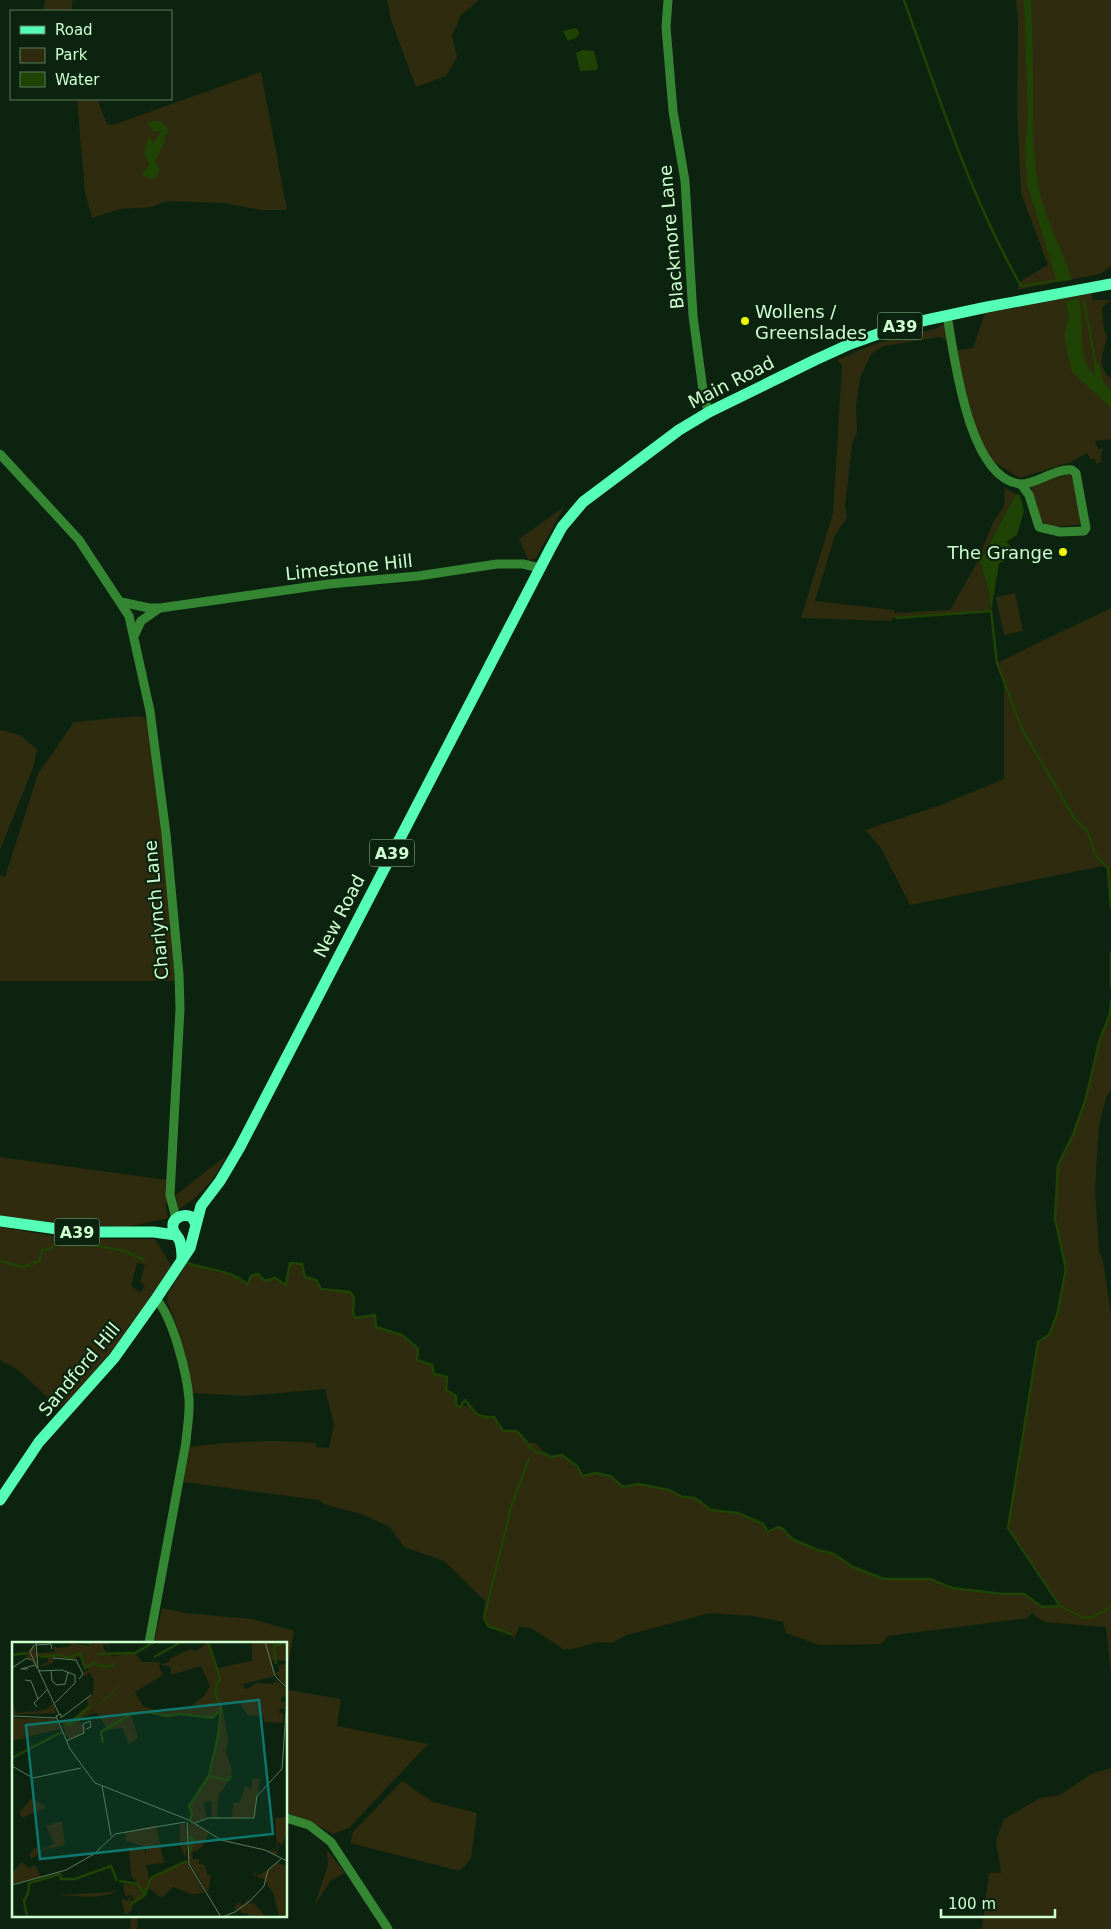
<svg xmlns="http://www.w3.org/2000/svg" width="1111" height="1929" viewBox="0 0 1111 1929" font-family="'DejaVu Sans',sans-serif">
	<rect width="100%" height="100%" fill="#0c240f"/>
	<g fill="#2e2b0f" fill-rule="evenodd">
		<path d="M45 0H73L71 11H44Z"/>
		<path d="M387 0H479L461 15 452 36 457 57 446 76 416 87 391 20Z"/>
		<path d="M1016 0H1111V266L1100 274 1016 290 1022 280 1048 265 1021 193 1017 110 1018 22Z"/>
		<path d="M261 72 287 210H261L223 203 166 201 152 207 120 209 92 218 85 192 77 99H97L107 124 113 125Z"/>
		<path d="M1091 293 1093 300H1110L1102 308 1104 330 1107 336C1105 354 1094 363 1111 379V439L1095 441 1098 449 1102 448 1101 462 1096 464 1095 459H1090L1087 453 1071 462 1020 478 989 459 975 441 952 351 973 348 985 313Z"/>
		<path d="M942 324 947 328 946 341 941 337 884 346 871 354 860 378 856 407 857 432 852 444 845 506 847 518 835 535 815 601 894 610V613L950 610 978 561 993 522 1004 506 1005 488 1016 494 980 561 989 592 991 611 892 618V621L801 618 833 513 842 365 837 360 877 343 938 328Z"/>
		<path d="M1072 474 1081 524C1033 531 1040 529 1030 484Z"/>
		<path d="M564 507 536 558 529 561 519 539Z"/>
		<path d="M1015 593 1023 631 1004 635 996 597Z"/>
		<path d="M1111 608V908L1108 870 1103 866 910 905 881 848 865 830 938 806 1004 779V683L997 663Z"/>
		<path d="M137 716 144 717 148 722 168 887 175 981H0V875L5 877 38 774 74 722Z"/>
		<path d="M0 730 20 735 37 749 33 768 0 850Z"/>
		<path d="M1111 1001V1090L1106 1098 1099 1125 1095 1189 1099 1251 1103 1261 1111 1314V1674L1106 1627 1044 1622 1032 1613 1027 1618 888 1636 881 1644 819 1645 786 1633 783 1622 753 1616 710 1613 627 1635 612 1643 598 1642 573 1649H563L531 1628 519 1627 514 1639 511 1634 488 1626 484 1617 485 1601 444 1561 404 1547 390 1527 361 1514 324 1504 319 1500 183 1482 190 1447C233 1441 273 1440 316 1443V1447L329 1448 334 1424 325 1389 246 1396 193 1393 178 1329 167 1301 168 1293 187 1263C206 1270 234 1270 247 1285L251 1276 258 1274 265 1281 275 1278 286 1285 290 1263 302 1264 305 1277 316 1280 321 1289 350 1292 354 1297 353 1314 356 1317 375 1315 376 1327 402 1335 418 1349 417 1360 432 1365 434 1374 447 1377 446 1390 456 1396V1406H469C474 1417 484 1417 494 1417L503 1431 517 1432 526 1443H536L544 1453 551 1457 562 1455 578 1469 582 1476 596 1473 610 1476 623 1487 638 1484 669 1490 682 1497 695 1498 710 1510 738 1513 763 1524 768 1532 778 1527 783 1529 792 1539 818 1550 834 1554 853 1567 884 1579H930L952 1588 1002 1594H1024L1042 1607 1060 1606 1069 1610 1059 1604 1008 1528 1038 1342 1049 1335 1057 1315 1066 1269 1055 1219 1058 1165 1073 1135 1086 1098 1099 1042 1110 1014Z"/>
		<path d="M227 1155C215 1179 201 1196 178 1209L176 1195Z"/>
		<path d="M0 1157 167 1180 166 1207 168 1218 126 1227 40 1223 0 1215Z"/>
		<path d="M0 1227 70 1239H155L172 1267 145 1310 129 1326 123 1338 75 1395 61 1407 57 1406 17 1369 0 1360ZM137 1263 145 1265 140 1282 145 1285 141 1293 131 1286Z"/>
		<path d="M162 1608 185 1613 252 1619 294 1631 286 1678V1643H154Z"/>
		<path d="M286 1686 289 1690 341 1699 337 1726 428 1744 349 1828 333 1834 310 1821 286 1813Z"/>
		<path d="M1111 1768V1929H982L989 1873H1001L996 1840 1004 1819 1040 1798 1060 1795 1091 1774Z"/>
		<path d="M402 1781 433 1802 477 1813 471 1859 460 1871 350 1843 353 1832Z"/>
		<path d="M327 1850 345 1873 330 1881 314 1907 328 1865Z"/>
		<path d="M131 1915H138L137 1929H130Z"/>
	</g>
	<g fill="#1f4305">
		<path d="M1024 0H1031C1032 29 1033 59 1033 88 1033 125 1032 161 1041 198 1049 226 1063 252 1072 280L1057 282 1028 187 1025 149 1028 113Z"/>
		<path d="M576 28 580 33 576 38 568 41 563 31Z"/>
		<path d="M583 50 594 51 598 67 596 70 580 71 576 53Z"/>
		<path d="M160 121 167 127 168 132 164 137 165 141 155 161 159 169 157 177 151 179 141 174 150 165 144 153 149 136 153 144 162 130 153 132 147 122Z"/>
		<path d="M1078 298C1087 325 1074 354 1095 376L1094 363 1099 364 1103 381 1111 391V408L1072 372 1064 336 1069 317 1066 302Z"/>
		<path d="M1016 494 1020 495 1024 511 1017 535 1006 542 1013 548 1005 561 999 563 991 611 989 592 980 561Z"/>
	</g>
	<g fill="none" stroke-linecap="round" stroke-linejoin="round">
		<g stroke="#1f4305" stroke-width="2.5">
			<path d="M904 0C939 97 970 196 1021 286L1060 280"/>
			<path d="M1084 301 1096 366"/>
			<path d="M896 618 991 611 997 663 1023 731 1075 819 1088 832 1095 854 1108 869 1111 908"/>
			<path d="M1111 953V986"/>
			<path d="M1111 1001 1110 1014 1099 1042 1086 1098 1073 1135 1058 1165 1055 1219 1066 1269 1057 1315 1049 1335 1038 1342 1008 1528 1060 1606 1084 1618 1093 1617 1111 1607"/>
			<path d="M0 1261 23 1267 40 1261 42 1250 49 1249 57 1244 99 1246 125 1251 144 1260"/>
			<path d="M187 1263C206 1270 235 1270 247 1285L251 1276 258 1274 265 1281 275 1278 286 1285 290 1263 302 1264 305 1277 316 1280 321 1289 350 1292 354 1297 353 1314 356 1318 375 1315 376 1327 402 1335 418 1349 417 1360 432 1365 434 1374 447 1377 446 1390 456 1396V1406L460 1407 465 1400C476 1412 474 1418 494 1417L503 1431H517L536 1453H544L551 1457 562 1455 578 1467 582 1476 596 1473 610 1476 623 1487 638 1484 669 1490 682 1497 695 1498 711 1510 738 1513 763 1524 768 1532 778 1527 783 1529 792 1539 818 1550 834 1554 853 1567 884 1579H930L952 1588 1002 1594H1024L1042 1607 1060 1606"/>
			<path d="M511 1634 488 1626 484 1617 512 1504 529 1459"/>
		</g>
		<g stroke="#358633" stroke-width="9">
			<path d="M668 0 666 27 673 111 685 181 693 316 704 398 709 412"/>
			<path d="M947 315C954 355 968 478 1020 484 1035 485 1055 468 1072 470L1076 473 1086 528 1084 531 1060 532 1039 527 1029 495 1021 484"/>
			<path d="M0 454 79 540 129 616 150 711 166 834 179 974 180 1009 170 1195 176 1218"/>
			<path d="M121 602 149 608H160L329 584 418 576 497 564H523L540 568"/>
			<path d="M135 634 141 621 158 609"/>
			<path d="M149 1643 186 1442C187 1428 190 1413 189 1399 187 1374 173 1317 156 1299"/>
			<path d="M286 1818 309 1825 331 1842 388 1929"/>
		</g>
		<g stroke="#56ffb6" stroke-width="11">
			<path d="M0 1221 79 1232H154L176 1235"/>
			<path d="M182 1259C182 1252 182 1246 179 1239 177 1236 174 1233 173 1229 171 1218 183 1213 192 1217L196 1224"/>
			<path d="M0 1500 39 1442 114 1358 156 1299 190 1248 201 1206 220 1181 240 1147 549 551 562 527 583 502 679 430 709 412 815 360 850 344 903 325 987 307 1111 284"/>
		</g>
	</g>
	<g fill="#effa00" stroke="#0c240f" stroke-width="2">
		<circle cx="745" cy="321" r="5"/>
		<circle cx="1063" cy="552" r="5"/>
	</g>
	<g text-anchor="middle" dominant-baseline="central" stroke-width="4.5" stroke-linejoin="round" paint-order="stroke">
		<g fill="#0c240f" stroke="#94bd97" stroke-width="1">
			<rect x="877.5" y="312.5" width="45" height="27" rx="4"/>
			<rect x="369.5" y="839.5" width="45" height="27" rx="4"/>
			<rect x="54.5" y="1218.5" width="45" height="27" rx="4"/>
		</g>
		<g font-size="16" font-weight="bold" fill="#cfffd1">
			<text x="900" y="326">A39</text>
			<text x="392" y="853">A39</text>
			<text x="77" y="1232">A39</text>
		</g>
		<g font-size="18" fill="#cfffd1" stroke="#0c240f">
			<text transform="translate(671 237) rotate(-95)">Blackmore Lane</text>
			<text transform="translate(731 382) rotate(-27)">Main Road</text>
			<text transform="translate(349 567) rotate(-6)">Limestone Hill</text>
			<text transform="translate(156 910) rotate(-95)">Charlynch Lane</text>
			<text transform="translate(339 916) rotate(-63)">New Road</text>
			<text transform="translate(79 1369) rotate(-50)">Sandford Hill</text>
		</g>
		<g font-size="18" fill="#cfffd1" stroke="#0c240f" text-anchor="start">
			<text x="755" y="311">Wollens /<tspan x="755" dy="21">Greenslades</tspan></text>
			<text x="1053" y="552" text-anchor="end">The Grange</text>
		</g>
	</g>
	<g transform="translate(12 1642)">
		<rect width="275" height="275" fill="#0c240f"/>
		<path d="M80 0H96L98 9 95 2 91 3 92 8 101 14 123 11 130 20H149L147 25 151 33 123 50 131 64 150 70 179 64 192 54 198 44 189 24 159 33V25L149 22 157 20 159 16 179 7 184 9 196 0 205 26 240 19V0H275V19L260 18 263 34 231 42 232 47 237 46 244 41 261 42 264 38 275 47V53L269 56V60H274L273 68 268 66 267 71 272 72 271 81 252 80 251 74 235 73 227 59 210 63 216 97 214 111 220 128 218 137 206 154 205 176 200 175 199 159 192 160 194 176 184 180 178 178 177 164 199 128 208 69 200 76 168 72 155 74 136 70 119 72 126 96 117 102 110 86 96 88 85 71 81 72 80 65V72L67 77 73 88 71 92 59 97 54 94 50 79H59L76 63 75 56 81 53 82 38 77 30 73 35 71 31 76 27 67 14 63 17 43 15 40 22 26 25 36 20V16L24 15 25 26 13 12 23 2V11H29L43 10 41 3 45 6 58 4 59 1 77 4ZM275 22V39L273 44 263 30H267V23ZM0 56 4 71 33 68 42 61 44 71 0 73ZM0 76 41 77 46 79 49 90 47 87 0 99ZM241 136 248 137 242 175 220 177 221 161 228 160 233 143 239 148ZM20 156 34 165 10 176 7 171ZM275 175V191L270 203 266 200 265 214 255 208 265 209 263 176 242 177ZM50 179 53 203 35 207 19 217 17 213 22 206 29 208 42 202 34 184ZM179 180 197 191 190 205 180 211 181 217H187V222L193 223 195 232 199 233 196 251 177 219 176 182ZM173 181 175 196 174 217 168 203V182ZM144 183 152 221 134 223 137 238 175 218 193 251 180 252 161 245 149 256 136 245 132 256 120 263V268L113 273 109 255 114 259 119 254 118 258 122 259 120 253 113 254 111 242 125 243 130 248 119 233 117 205 132 206 134 213V205L114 199 113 190ZM10 220 17 226 23 223 29 235 0 242V231ZM266 221 275 224V275H267L262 253 252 237 242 234V230L244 229 248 232 243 230 244 235ZM102 247 103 250 98 252 82 255 45 253 100 250ZM239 253 235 262 242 261 254 275H237L236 272 229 271 228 267 224 269 222 265 229 259 228 263 232 262Z" fill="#2e2b0f"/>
		<path d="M113 34 100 53 90 61 80 64 60 83 51 84 77 64 88 61 99 52Z" fill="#1f4305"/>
		<path fill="none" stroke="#1f4305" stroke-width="2.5" d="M86 12 123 11 142 0M0 13 15 11M28 15 48 13 57 16 68 11 73 26 81 21 94 25 103 22M142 15 169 0M264 22 262 4 269 3 268 0M91 101 89 90 119 72 136 70 155 74 168 72 200 76 208 69M0 116 50 90M197 134 217 138 219 134M178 178 180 171 177 164 197 134 207 90 209 66 204 54V45L208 36 196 0M177 194 181 198 178 210M107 239 125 242 133 252 139 236 174 219M118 263 133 252M15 275 12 258 16 252 17 241 48 232 49 237H63L99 224 105 239"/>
		<path fill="none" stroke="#5a7c5d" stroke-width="1" d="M24 0 26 27 47 72M59 0 79 1M253 0 263 34 275 46M22 3 18 10 25 26M23 3 39 2 40 7M41 16 64 18 71 32 67 37M0 26 15 16 19 18M16 27H9L23 23M39 28 40 39 45 43 53 42 56 30M26 29 50 28 63 33V41L43 61M13 38 19 39 26 57M25 65 22 61 35 48M0 74 45 76M50 75 79 53M49 76V72L44 74 58 107 83 141 177 178 209 198 253 208 275 219M54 99 72 91 71 82 78 79 79 85 74 87M0 124 21 136 69 126M90 144 99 194M175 180 177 222 209 275M183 181 196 176H242L245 154 270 127 275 56M0 243 54 228 82 212 103 192 173 180M210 275 223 270 238 259 252 244 256 228 269 217"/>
		<path fill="#0f766e" fill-opacity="0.15" stroke="#0f766e" stroke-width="2.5" d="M247 58 261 192 28 217 14 83Z"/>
		<rect width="275" height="275" fill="none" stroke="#cfffd1" stroke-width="2.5"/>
	</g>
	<rect x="10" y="10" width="162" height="90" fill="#0c240f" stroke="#5a7c5d"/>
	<rect x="20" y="26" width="25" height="8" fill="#56ffb6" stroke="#5a7c5d"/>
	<text x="55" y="35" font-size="15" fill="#cfffd1">Road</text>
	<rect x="20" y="48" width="25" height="15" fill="#2e2b0f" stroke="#5a7c5d"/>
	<text x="55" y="60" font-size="15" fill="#cfffd1">Park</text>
	<rect x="20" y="72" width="25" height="15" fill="#1f4305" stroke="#5a7c5d"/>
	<text x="55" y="85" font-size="15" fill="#cfffd1">Water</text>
	<path d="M941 1909v8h114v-8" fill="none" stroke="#cfffd1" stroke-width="2.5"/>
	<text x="948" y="1909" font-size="15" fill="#cfffd1" stroke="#0c240f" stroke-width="4" paint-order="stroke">100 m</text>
</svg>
